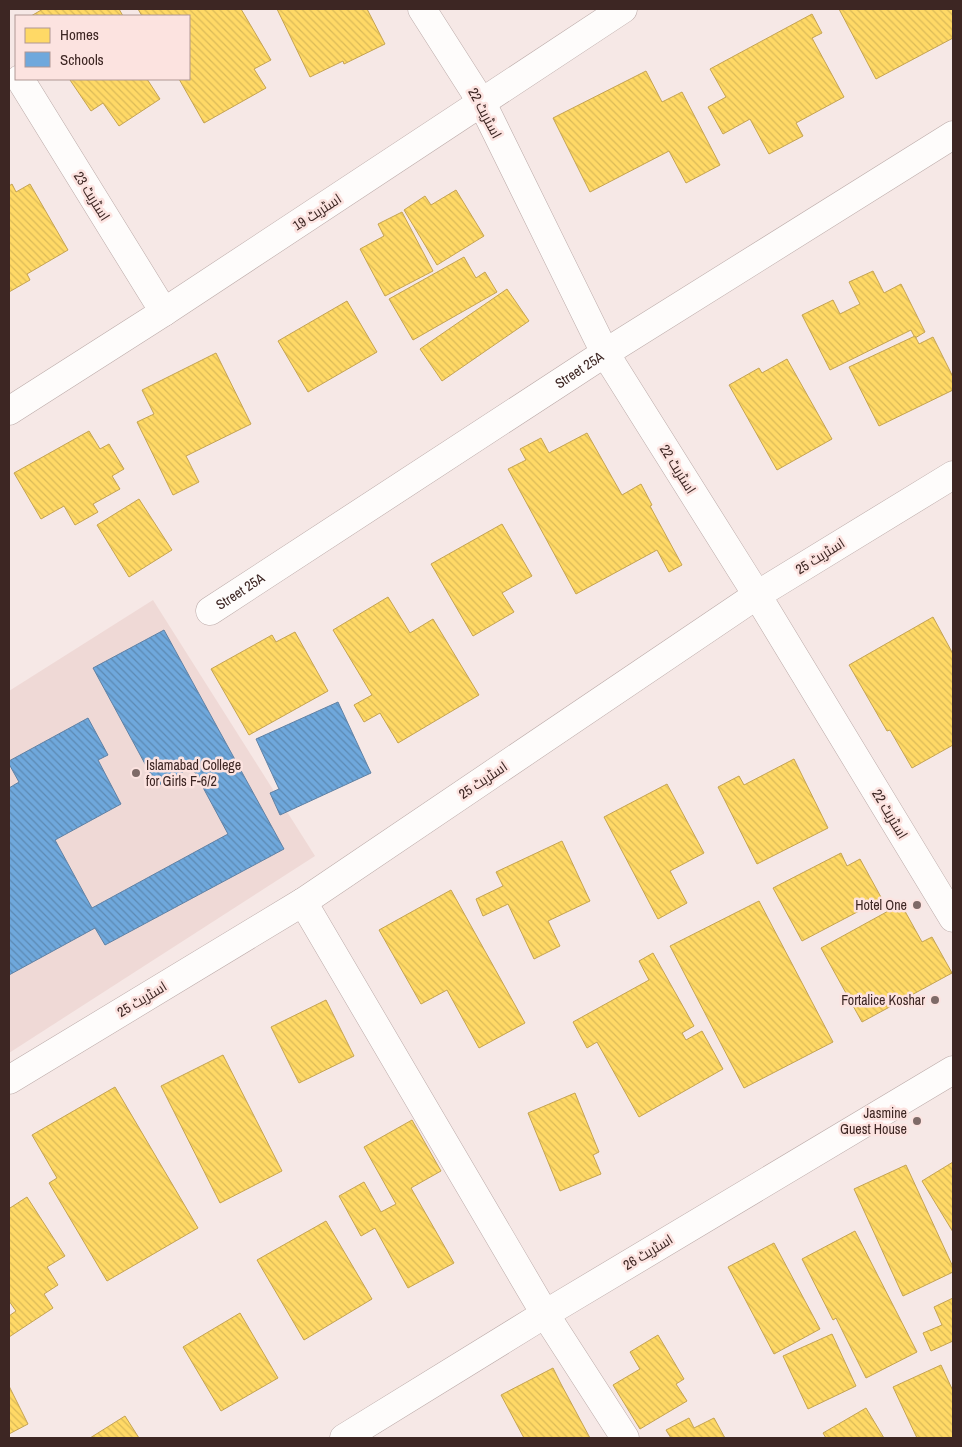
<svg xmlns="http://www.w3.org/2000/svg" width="962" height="1447" viewBox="0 0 962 1447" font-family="'Archivo Narrow',Cairo,sans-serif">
	<defs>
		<pattern id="homes-back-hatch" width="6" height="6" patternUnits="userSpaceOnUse" patternTransform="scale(1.25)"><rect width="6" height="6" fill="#ffd966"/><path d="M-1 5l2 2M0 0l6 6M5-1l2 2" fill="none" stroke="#dbba58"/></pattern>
		<pattern id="schools-back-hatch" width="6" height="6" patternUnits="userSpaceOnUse" patternTransform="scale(1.25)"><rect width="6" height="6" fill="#6fa8dc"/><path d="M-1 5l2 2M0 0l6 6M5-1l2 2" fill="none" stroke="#5c89b2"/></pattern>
	</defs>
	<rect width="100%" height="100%" fill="#f6e8e6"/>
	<path fill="#efd9d6" d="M153 600 315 856 9 1053V691Z"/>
	<g fill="url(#homes-back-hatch)" stroke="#c5a352">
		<path d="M43 9H119L123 16H31Z"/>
		<path d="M138 9H241L271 60 254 69 266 88 204 123 179 79H189V16H142Z"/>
		<path d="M277 9H367L385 44 344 64 343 61 310 77Z"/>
		<path d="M839 9H953V38L876 79Z"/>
		<path d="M812 14 822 33 812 38 844 97 796 123 803 136 769 154 750 119 723 134 708 107 726 97 710 69Z"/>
		<path d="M646 71 662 102 682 92 720 165 686 183 669 151 590 192 553 118Z"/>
		<path d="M72 79H147L160 99 119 126 103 103 91 111 70 80Z"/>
		<path d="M12 184 16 192 30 184 68 250 27 274 30 280 9 292V186Z"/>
		<path d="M456 190 484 236 437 265 404 210 425 196 431 205Z"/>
		<path d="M402 212 433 271 385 296 360 249 384 236 378 224Z"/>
		<path d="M464 257 476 278 485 272 497 292 413 340 389 299Z"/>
		<path d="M873 271 884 293 901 284 925 332 915 338 911 330 830 370 802 315 833 300 840 314 860 304 849 282Z"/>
		<path d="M507 289 529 321 442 381 420 349Z"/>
		<path d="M347 301 377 352 308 392 278 341Z"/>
		<path d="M915 336 919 344 933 337 953 377V390L879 426 849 367Z"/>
		<path d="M216 353 251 424 186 456 199 482 173 495 137 422 154 414 142 390Z"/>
		<path d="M787 359 832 439 777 470 729 385 759 368 762 373Z"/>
		<path d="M89 431 100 449 109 444 124 469 112 476 120 489 93 504 98 512 75 525 64 506 41 519 14 473Z"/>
		<path d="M587 433 622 495 641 484 652 505 650 506 682 565 669 572 657 550 576 594 508 469 526 460 520 449 541 438 549 453Z"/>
		<path d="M139 499 172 550 129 577 97 525Z"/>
		<path d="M502 524 532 576 502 593 514 612 473 636 431 564Z"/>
		<path d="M388 597 410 633 433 619 479 695 398 743 380 713 364 722 354 705 372 695 333 630Z"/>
		<path d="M933 617 953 654V745L912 768 890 730 887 731 849 665Z"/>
		<path d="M295 632 328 691 249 735 211 669 272 635 276 642Z"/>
		<path d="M794 759 828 828 757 864 718 787 739 776 744 785Z"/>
		<path d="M667 784 704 853 670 871 687 903 658 919 604 817Z"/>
		<path d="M562 841 590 901 548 921 560 946 534 959 508 904 483 916 476 899 503 886 496 872Z"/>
		<path d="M841 853 847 866 860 859 882 899 802 941 773 888Z"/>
		<path d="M451 890 525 1023 479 1048 447 990 421 1004 379 930Z"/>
		<path d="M759 901 833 1042 744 1088 670 946Z"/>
		<path d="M901 904 922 942 932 937 952 973 862 1022 821 948Z"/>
		<path d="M653 953 694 1026 682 1033 686 1040 702 1031 723 1069 639 1117 597 1042 587 1048 573 1022 649 980 639 961Z"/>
		<path d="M326 1000 354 1056 299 1083 271 1027Z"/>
		<path d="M223 1055 282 1171 220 1203 161 1086Z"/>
		<path d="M115 1087 198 1228 107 1281 49 1183 57 1178 32 1135Z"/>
		<path d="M575 1093 599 1152 593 1155 601 1174 560 1191 528 1113Z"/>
		<path d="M412 1120 441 1171 411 1188 454 1263 408 1288 375 1228 361 1236 339 1196 364 1182 381 1212 396 1204 364 1147Z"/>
		<path d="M953 1162V1232L922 1181Z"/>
		<path d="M906 1165 953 1267V1272L903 1296 854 1189Z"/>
		<path d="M27 1197 65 1256 47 1267 58 1285 44 1294 53 1308 9 1337V1316L16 1311 9 1301V1206L10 1208Z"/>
		<path d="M326 1221 372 1299 304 1340 257 1260Z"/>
		<path d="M855 1231 917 1352 866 1378 836 1318 833 1320 802 1259Z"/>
		<path d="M774 1243 820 1329 774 1354 728 1267Z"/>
		<path d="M953 1298V1341L931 1351 923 1333 942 1325 934 1307Z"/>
		<path d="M240 1313 278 1378 221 1411 183 1347Z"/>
		<path d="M832 1334 856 1386 808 1409 783 1356Z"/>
		<path d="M658 1335 684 1379 676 1384 687 1401 640 1429 613 1385 640 1369 630 1352Z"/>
		<path d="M941 1365 953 1391V1438H917L893 1387Z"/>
		<path d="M553 1368 561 1384 590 1438H524L501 1395Z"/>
		<path d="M9 1386 28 1424 9 1434Z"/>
		<path d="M866 1408 884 1438H826L823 1433Z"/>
		<path d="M125 1416 139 1438H90Z"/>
		<path d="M689 1418 694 1428 714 1418 725 1438H671L666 1430Z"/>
	</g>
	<g fill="url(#schools-back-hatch)" stroke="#6081a4">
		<path d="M164 630 284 849 105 945 95 928 9 975V788L19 782 9 764V761L88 718 108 755 98 760 121 804 55 840 92 908 228 834 192 767 157 786 93 668Z"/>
		<path d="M338 702 371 773 280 815 270 793 279 789 256 739Z"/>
	</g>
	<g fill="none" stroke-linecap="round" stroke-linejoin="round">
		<defs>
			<g id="minor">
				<path d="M422 9 482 103 605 353 757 595 953 918"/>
				<path d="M20 79 164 312"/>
				<path d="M9 411 164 312 623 9"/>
				<path id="s1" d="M210 611 605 353 953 135"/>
				<path d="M303 902 545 1314 625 1438"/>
				<path d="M9 1080 303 902 757 595 953 475"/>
				<path d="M344 1438 545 1314 953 1070"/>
			</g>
		</defs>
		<use href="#minor" stroke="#bbaaa8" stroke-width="29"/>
		<use href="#minor" stroke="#fefcfb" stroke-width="28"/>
	</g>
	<g fill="#7e6a67" stroke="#fce3e0" stroke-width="2">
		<circle cx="136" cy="773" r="5"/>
		<circle cx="917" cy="905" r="5"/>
		<circle cx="935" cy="1000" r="5"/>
		<circle cx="917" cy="1121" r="5"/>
	</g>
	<g text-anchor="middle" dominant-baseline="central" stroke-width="5" stroke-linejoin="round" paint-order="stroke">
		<g font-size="14" fill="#3d2623" stroke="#fce3e0">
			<text transform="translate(485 113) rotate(62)">اسٹریٹ 22</text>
			<text transform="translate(92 196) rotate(58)">اسٹریٹ 23</text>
			<text transform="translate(317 212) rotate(-33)">اسٹریٹ 19</text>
			<text stroke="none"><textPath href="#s1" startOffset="441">Street 25A</textPath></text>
			<text transform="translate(678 469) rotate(58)">اسٹریٹ 22</text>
			<text transform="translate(820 556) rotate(-32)">اسٹریٹ 25</text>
			<text stroke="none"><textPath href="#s1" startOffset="36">Street 25A</textPath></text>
			<text transform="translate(483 780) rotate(-34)">اسٹریٹ 25</text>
			<text transform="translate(890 814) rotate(59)">اسٹریٹ 22</text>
			<text transform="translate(142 999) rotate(-31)">اسٹریٹ 25</text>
			<text transform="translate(648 1252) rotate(-31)">اسٹریٹ 26</text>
		</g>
		<g font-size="14" fill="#3d2623" stroke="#fce3e0" text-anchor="end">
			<text x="146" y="765" text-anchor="start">Islamabad College<tspan x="146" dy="16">for Girls F-6/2</tspan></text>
			<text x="907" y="905">Hotel One</text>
			<text x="925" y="1000">Fortalice Koshar</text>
			<text x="907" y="1113">Jasmine<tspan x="907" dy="16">Guest House</tspan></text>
		</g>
	</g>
	<rect width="962" height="1447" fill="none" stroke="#3d2623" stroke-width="20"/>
	<rect x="15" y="15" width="175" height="65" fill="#fce3e0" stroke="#b09794"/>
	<rect x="25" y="28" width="25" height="15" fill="#ffd966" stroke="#b09794"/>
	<text x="60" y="40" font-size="15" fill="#3d2623">Homes</text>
	<rect x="25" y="52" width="25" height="15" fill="#6fa8dc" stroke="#b09794"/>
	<text x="60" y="65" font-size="15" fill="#3d2623">Schools</text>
</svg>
